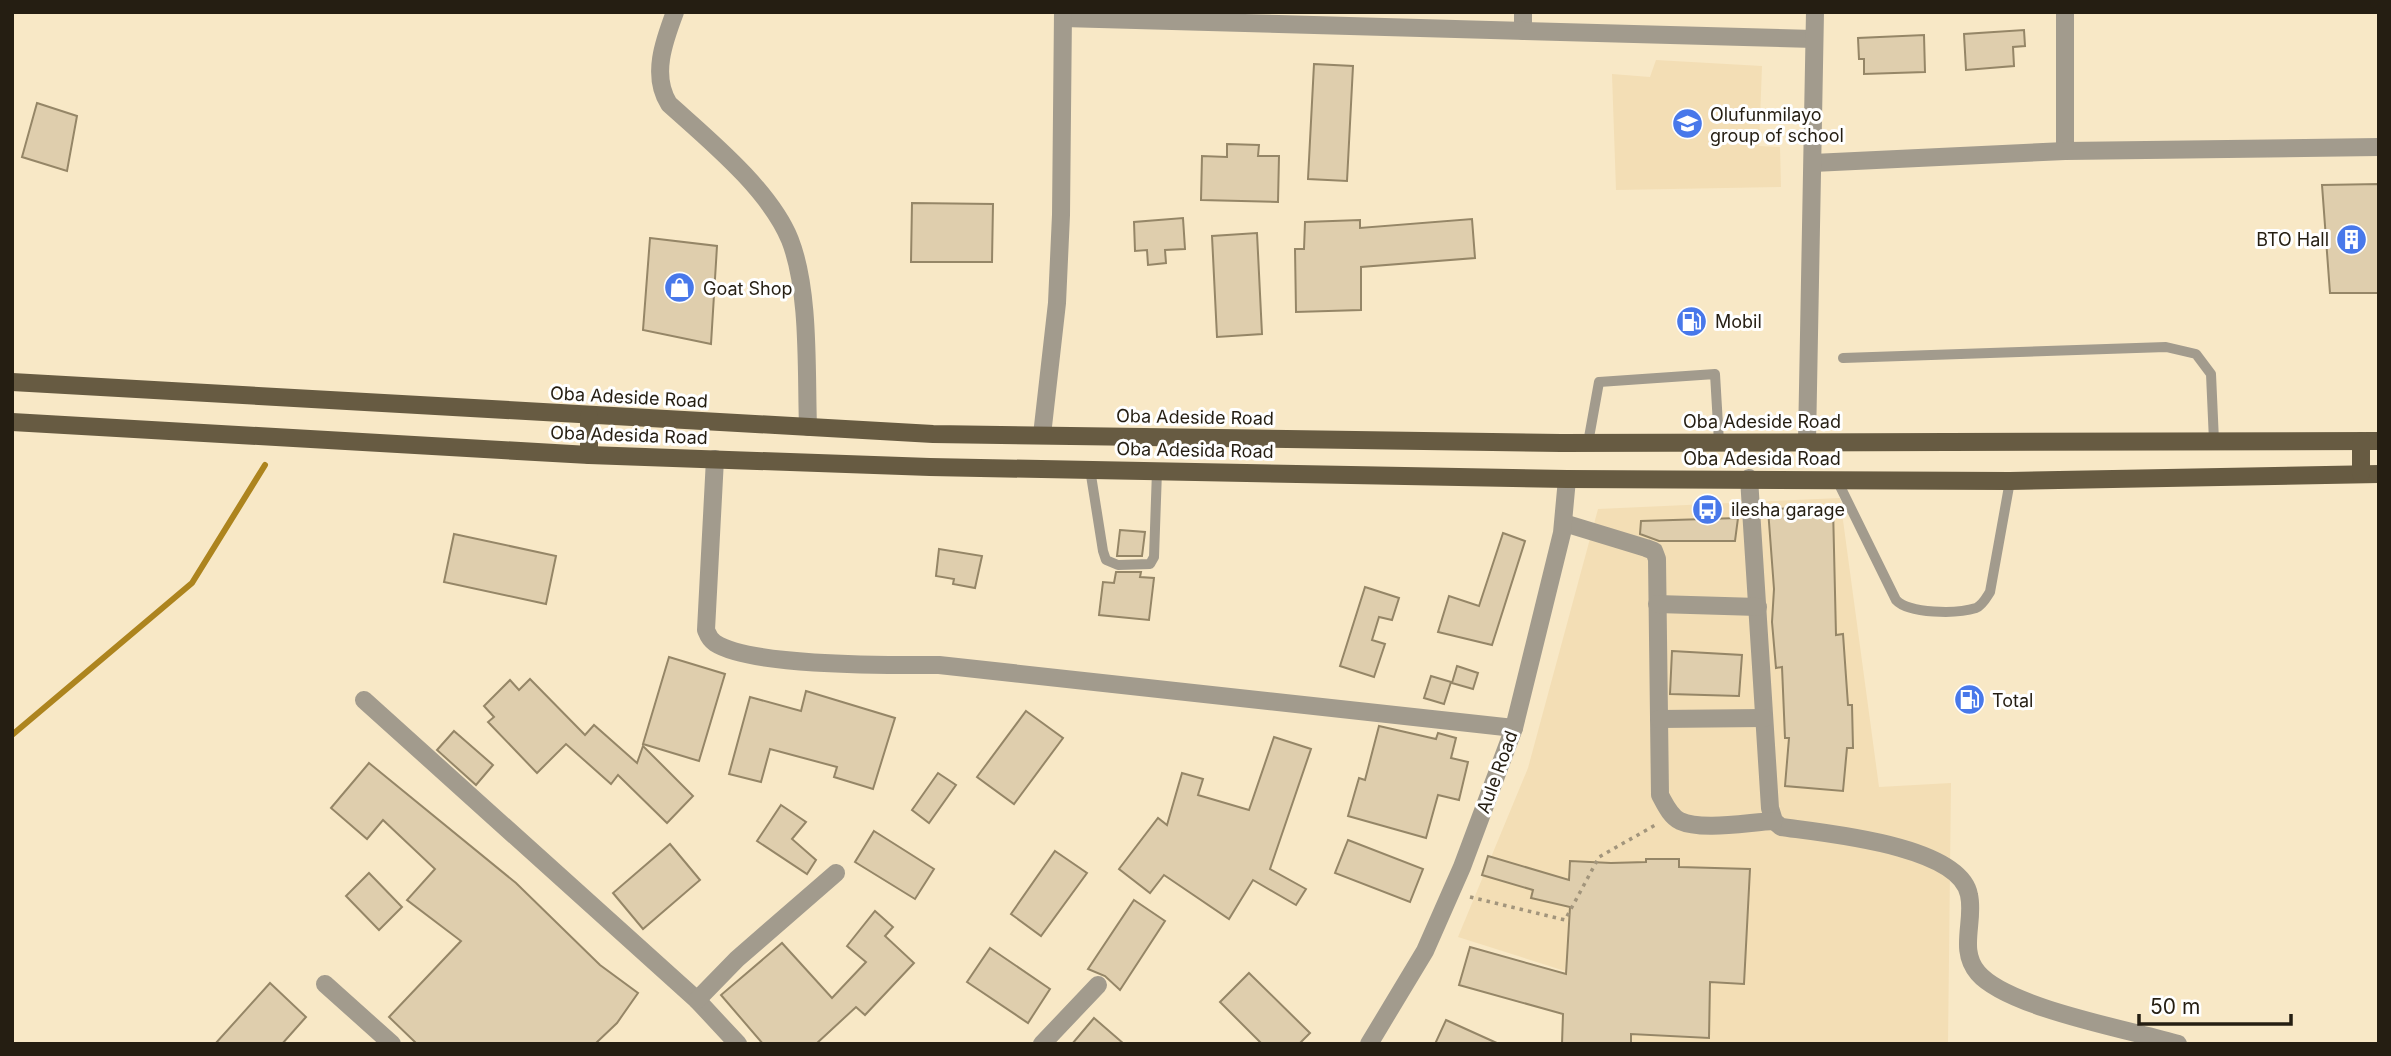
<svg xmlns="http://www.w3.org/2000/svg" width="2391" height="1056" viewBox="0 0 2391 1056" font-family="Inter,sans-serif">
	<rect width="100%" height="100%" fill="#f8e8c6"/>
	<g fill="#f3deb5">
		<path d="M1656 60 1762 66 1759 146 1780 147 1781 187 1616 190 1612 74 1650 77Z"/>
		<path d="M1840 498 1879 787 1951 783 1948 1044H1567L1565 971 1458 937 1528 768 1598 509Z"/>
	</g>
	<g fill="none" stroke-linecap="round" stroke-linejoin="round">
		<path stroke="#ad841e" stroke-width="6" d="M12 735 192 583 265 465"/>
	</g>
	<g fill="#dfcead" stroke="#958667" stroke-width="2">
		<path d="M2024 30 2025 46 2013 47 2014 66 1966 70 1964 34Z"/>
		<path d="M1924 35 1925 72 1864 74V59H1859L1858 38Z"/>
		<path d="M1314 64 1353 66 1347 181 1308 179Z"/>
		<path d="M37 103 77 116 67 171 22 157Z"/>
		<path d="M1227 144 1259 145 1258 156H1279L1278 202 1201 200 1202 156 1227 157Z"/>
		<path d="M2379 184V293H2330L2322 185Z"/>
		<path d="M912 203 993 204 992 262H911Z"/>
		<path d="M1183 218 1185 249 1165 250 1166 263 1148 265 1147 250 1135 251 1134 222Z"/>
		<path d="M1472 219 1475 258 1361 267V310L1296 312 1295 249H1304L1305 222 1360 220V228Z"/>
		<path d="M1257 233 1262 334 1217 337 1212 236Z"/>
		<path d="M650 238 717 246 711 344 643 330Z"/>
		<path d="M1833 507 1836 635 1843 634 1848 705H1852L1853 748H1847L1843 791 1785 786 1789 738H1785L1782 667 1776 668 1772 622 1774 589 1768 509Z"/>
		<path d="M1738 518 1735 541H1659L1640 534 1641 521Z"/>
		<path d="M1120 530 1145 532 1142 556H1117Z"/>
		<path d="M1503 533 1525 541 1492 645 1438 632 1449 596 1479 606Z"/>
		<path d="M454 534 556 556 546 604 444 582Z"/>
		<path d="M939 549 982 556 975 588 953 584 954 579 936 576Z"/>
		<path d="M1116 572H1141L1140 577 1154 578 1149 620 1099 615 1103 582 1114 583Z"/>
		<path d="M1365 587 1399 598 1392 620 1379 617 1372 640 1385 644 1374 677 1340 666Z"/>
		<path d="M1672 651 1742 655 1739 696 1670 694Z"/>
		<path d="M669 657 725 674 699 761 643 744Z"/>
		<path d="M1457 666 1478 673 1473 689 1452 683Z"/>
		<path d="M1431 676 1451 682 1444 704 1424 698Z"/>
		<path d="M530 679 585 735 594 725 637 763 643 746 693 796 667 823 618 775 611 784 566 744 537 773 488 722 494 717 484 706 510 680 519 690Z"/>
		<path d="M806 691 895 718 873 789 834 777 837 767 770 749 761 782 729 774 750 697 801 711Z"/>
		<path d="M1026 711 1063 738 1014 804 977 777Z"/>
		<path d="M1379 726 1436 739 1438 733 1456 738 1451 758 1468 762 1459 800 1438 795 1426 838 1348 816 1359 778 1365 780Z"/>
		<path d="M454 731 493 765 476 785 437 750Z"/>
		<path d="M1274 737 1311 749 1270 869 1306 889 1296 905 1253 880 1229 919 1164 875 1150 893 1119 869 1158 818 1167 825 1182 773 1203 779 1198 795 1249 810Z"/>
		<path d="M369 763 516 883 600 965 638 993 617 1023 595 1044H417L389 1017 461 941 407 900 435 869 383 820 367 839 331 808Z"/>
		<path d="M938 773 956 785 929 823 912 810Z"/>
		<path d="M781 805 806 822 792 839 816 860 807 874 757 841Z"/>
		<path d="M874 831 934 869 915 899 855 862Z"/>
		<path d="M1348 840 1423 869 1410 902 1335 873Z"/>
		<path d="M670 844 700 880 643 929 613 893Z"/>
		<path d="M1055 851 1087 873 1041 936 1011 914Z"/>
		<path d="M1488 856 1569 880 1570 861 1611 863 1646 862V859H1679V867L1750 869 1744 984 1710 982 1709 1038 1631 1034V1044H1562L1563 1014 1459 985 1470 947 1566 974 1570 907 1531 898 1533 890 1482 875Z"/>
		<path d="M369 873 402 907 379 930 346 896Z"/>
		<path d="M1134 900 1165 921 1120 990 1105 976 1088 969Z"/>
		<path d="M875 911 893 927 885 936 914 963 865 1015 856 1007 816 1044H763L721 995 782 943 832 998 866 962 847 946Z"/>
		<path d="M990 948 1050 989 1028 1023 967 982Z"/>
		<path d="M1249 973 1310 1033 1299 1044H1262L1220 1002Z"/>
		<path d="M270 983 306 1017 282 1044H215Z"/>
		<path d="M1094 1018 1124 1044H1072Z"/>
		<path d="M1446 1020 1499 1044H1435Z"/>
	</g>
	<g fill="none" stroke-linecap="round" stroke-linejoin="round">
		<path stroke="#a2957c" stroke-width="3.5" stroke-dasharray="3.5 5" stroke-linecap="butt" d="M1470 897 1565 920 1599 857 1657 824"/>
		<g stroke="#a29b8d" stroke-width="10">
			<path d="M1843 358 2166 347 2196 354 2211 374 2214 441"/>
			<path d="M1588 443 1599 382 1715 374 1719 442"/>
			<path d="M1090 469 1103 551 1106 560 1118 565 1150 564 1154 557 1157 471"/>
			<path d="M1836 478 1896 600C1909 614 1957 614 1976 608 1983 605 1986 598 1990 592L2010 481"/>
		</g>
		<g stroke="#a29b8d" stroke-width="18">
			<path d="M675 12C664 41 651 76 669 104 709 140 770 190 790 240 810 291 806 371 808 427"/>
			<path d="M1523 12V31"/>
			<path d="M2065 12V151"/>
			<path d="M1063 18 1814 39"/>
			<path d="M1813 163 2065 151 2379 147"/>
			<path d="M1042 435 1057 303 1061 215 1063 12"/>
			<path d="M1807 442 1815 12"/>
			<path d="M715 459 706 630C708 635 709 639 715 643 752 667 891 665 939 665L1514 728"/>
			<path d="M1749 478 1770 808 1774 821 1781 827C1823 833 1960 845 1969 895 1975 921 1958 950 1978 973 2008 1008 2131 1030 2178 1044"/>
			<path d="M1564 523 1646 548 1654 551 1657 559 1660 795C1665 804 1670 816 1680 821 1702 831 1749 822 1774 821"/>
			<path d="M1657 604 1758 607"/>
			<path d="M364 700 697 1000 738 1044"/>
			<path d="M1659 719 1764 718"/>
			<path d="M325 984 392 1044"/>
			<path d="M697 1000 737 959 836 873"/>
			<path d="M1042 1044 1098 985"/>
		</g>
		<path stroke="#a29b8d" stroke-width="18" d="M1369 1044 1425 951 1462 867 1514 728 1562 533 1567 479"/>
		<g stroke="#675b42" stroke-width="18">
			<path d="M12 382 933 434 1561 443 2379 441"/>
			<path d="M589 416V455"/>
			<path d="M12 422 589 455 930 467 1567 479 2010 481 2379 474"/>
			<path d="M2361 441V474"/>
		</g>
	</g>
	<defs>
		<symbol id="school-disc" viewBox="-11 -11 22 22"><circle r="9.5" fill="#4878ea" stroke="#fff"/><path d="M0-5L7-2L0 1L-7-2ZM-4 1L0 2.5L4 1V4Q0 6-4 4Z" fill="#fff"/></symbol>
		<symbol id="building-disc" viewBox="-11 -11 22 22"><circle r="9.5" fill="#4878ea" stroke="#fff"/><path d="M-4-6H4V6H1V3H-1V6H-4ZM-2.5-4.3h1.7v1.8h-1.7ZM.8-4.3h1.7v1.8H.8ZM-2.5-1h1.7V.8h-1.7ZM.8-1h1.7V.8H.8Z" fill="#fff"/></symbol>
		<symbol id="shop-disc" viewBox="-11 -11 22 22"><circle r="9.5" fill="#4878ea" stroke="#fff"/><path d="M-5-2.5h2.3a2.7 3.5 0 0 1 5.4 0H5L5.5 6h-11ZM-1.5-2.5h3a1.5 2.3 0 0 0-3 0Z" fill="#fff"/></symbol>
		<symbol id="fuel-disc" viewBox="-11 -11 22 22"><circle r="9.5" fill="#4878ea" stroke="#fff"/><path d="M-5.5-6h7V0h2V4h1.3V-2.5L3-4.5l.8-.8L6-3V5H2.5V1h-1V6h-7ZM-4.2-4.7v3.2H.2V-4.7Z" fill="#fff"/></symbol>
		<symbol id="bus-disc" viewBox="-11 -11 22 22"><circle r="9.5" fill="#4878ea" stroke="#fff"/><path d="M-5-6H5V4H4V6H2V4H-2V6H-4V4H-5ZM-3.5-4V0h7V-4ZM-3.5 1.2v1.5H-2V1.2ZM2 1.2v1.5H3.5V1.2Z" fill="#fff"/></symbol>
	</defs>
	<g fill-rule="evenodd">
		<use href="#school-disc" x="1670" y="106" width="35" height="35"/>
		<use href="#building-disc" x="2334" y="222" width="35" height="35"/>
		<use href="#shop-disc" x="662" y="270" width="35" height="35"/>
		<use href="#fuel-disc" x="1674" y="304" width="35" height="35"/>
		<use href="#bus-disc" x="1690" y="492" width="35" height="35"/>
		<use href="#fuel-disc" x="1952" y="682" width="35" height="35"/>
	</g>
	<g text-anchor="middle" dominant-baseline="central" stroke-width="6" stroke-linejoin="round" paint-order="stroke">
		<g font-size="18" fill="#251e12" stroke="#fff" text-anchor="start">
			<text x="1710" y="114">Olufunmilayo<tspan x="1710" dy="21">group of school</tspan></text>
			<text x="2329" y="239" text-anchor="end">BTO Hall</text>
			<text x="703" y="288">Goat Shop</text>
			<text x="1715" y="321">Mobil</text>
			<text x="1731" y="509">ilesha garage</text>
			<text x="1992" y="700">Total</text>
		</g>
		<g font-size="18" fill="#251e12" stroke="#fff">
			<text transform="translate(629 397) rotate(3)">Oba Adeside Road</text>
			<text transform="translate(1195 417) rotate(1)">Oba Adeside Road</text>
			<text x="1762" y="421">Oba Adeside Road</text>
			<text transform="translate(629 435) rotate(2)">Oba Adesida Road</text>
			<text transform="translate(1195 450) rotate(1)">Oba Adesida Road</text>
			<text x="1762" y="458">Oba Adesida Road</text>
			<text transform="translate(1497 772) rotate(-70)">Aule Road</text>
		</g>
	</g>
	<rect width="2391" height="1056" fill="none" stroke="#251e12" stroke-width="28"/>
	<path d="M2139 1014v10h152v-10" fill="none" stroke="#251e12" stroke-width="3.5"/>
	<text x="2150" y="1014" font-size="21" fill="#251e12" stroke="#ffffff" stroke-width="5" paint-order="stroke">50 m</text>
</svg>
